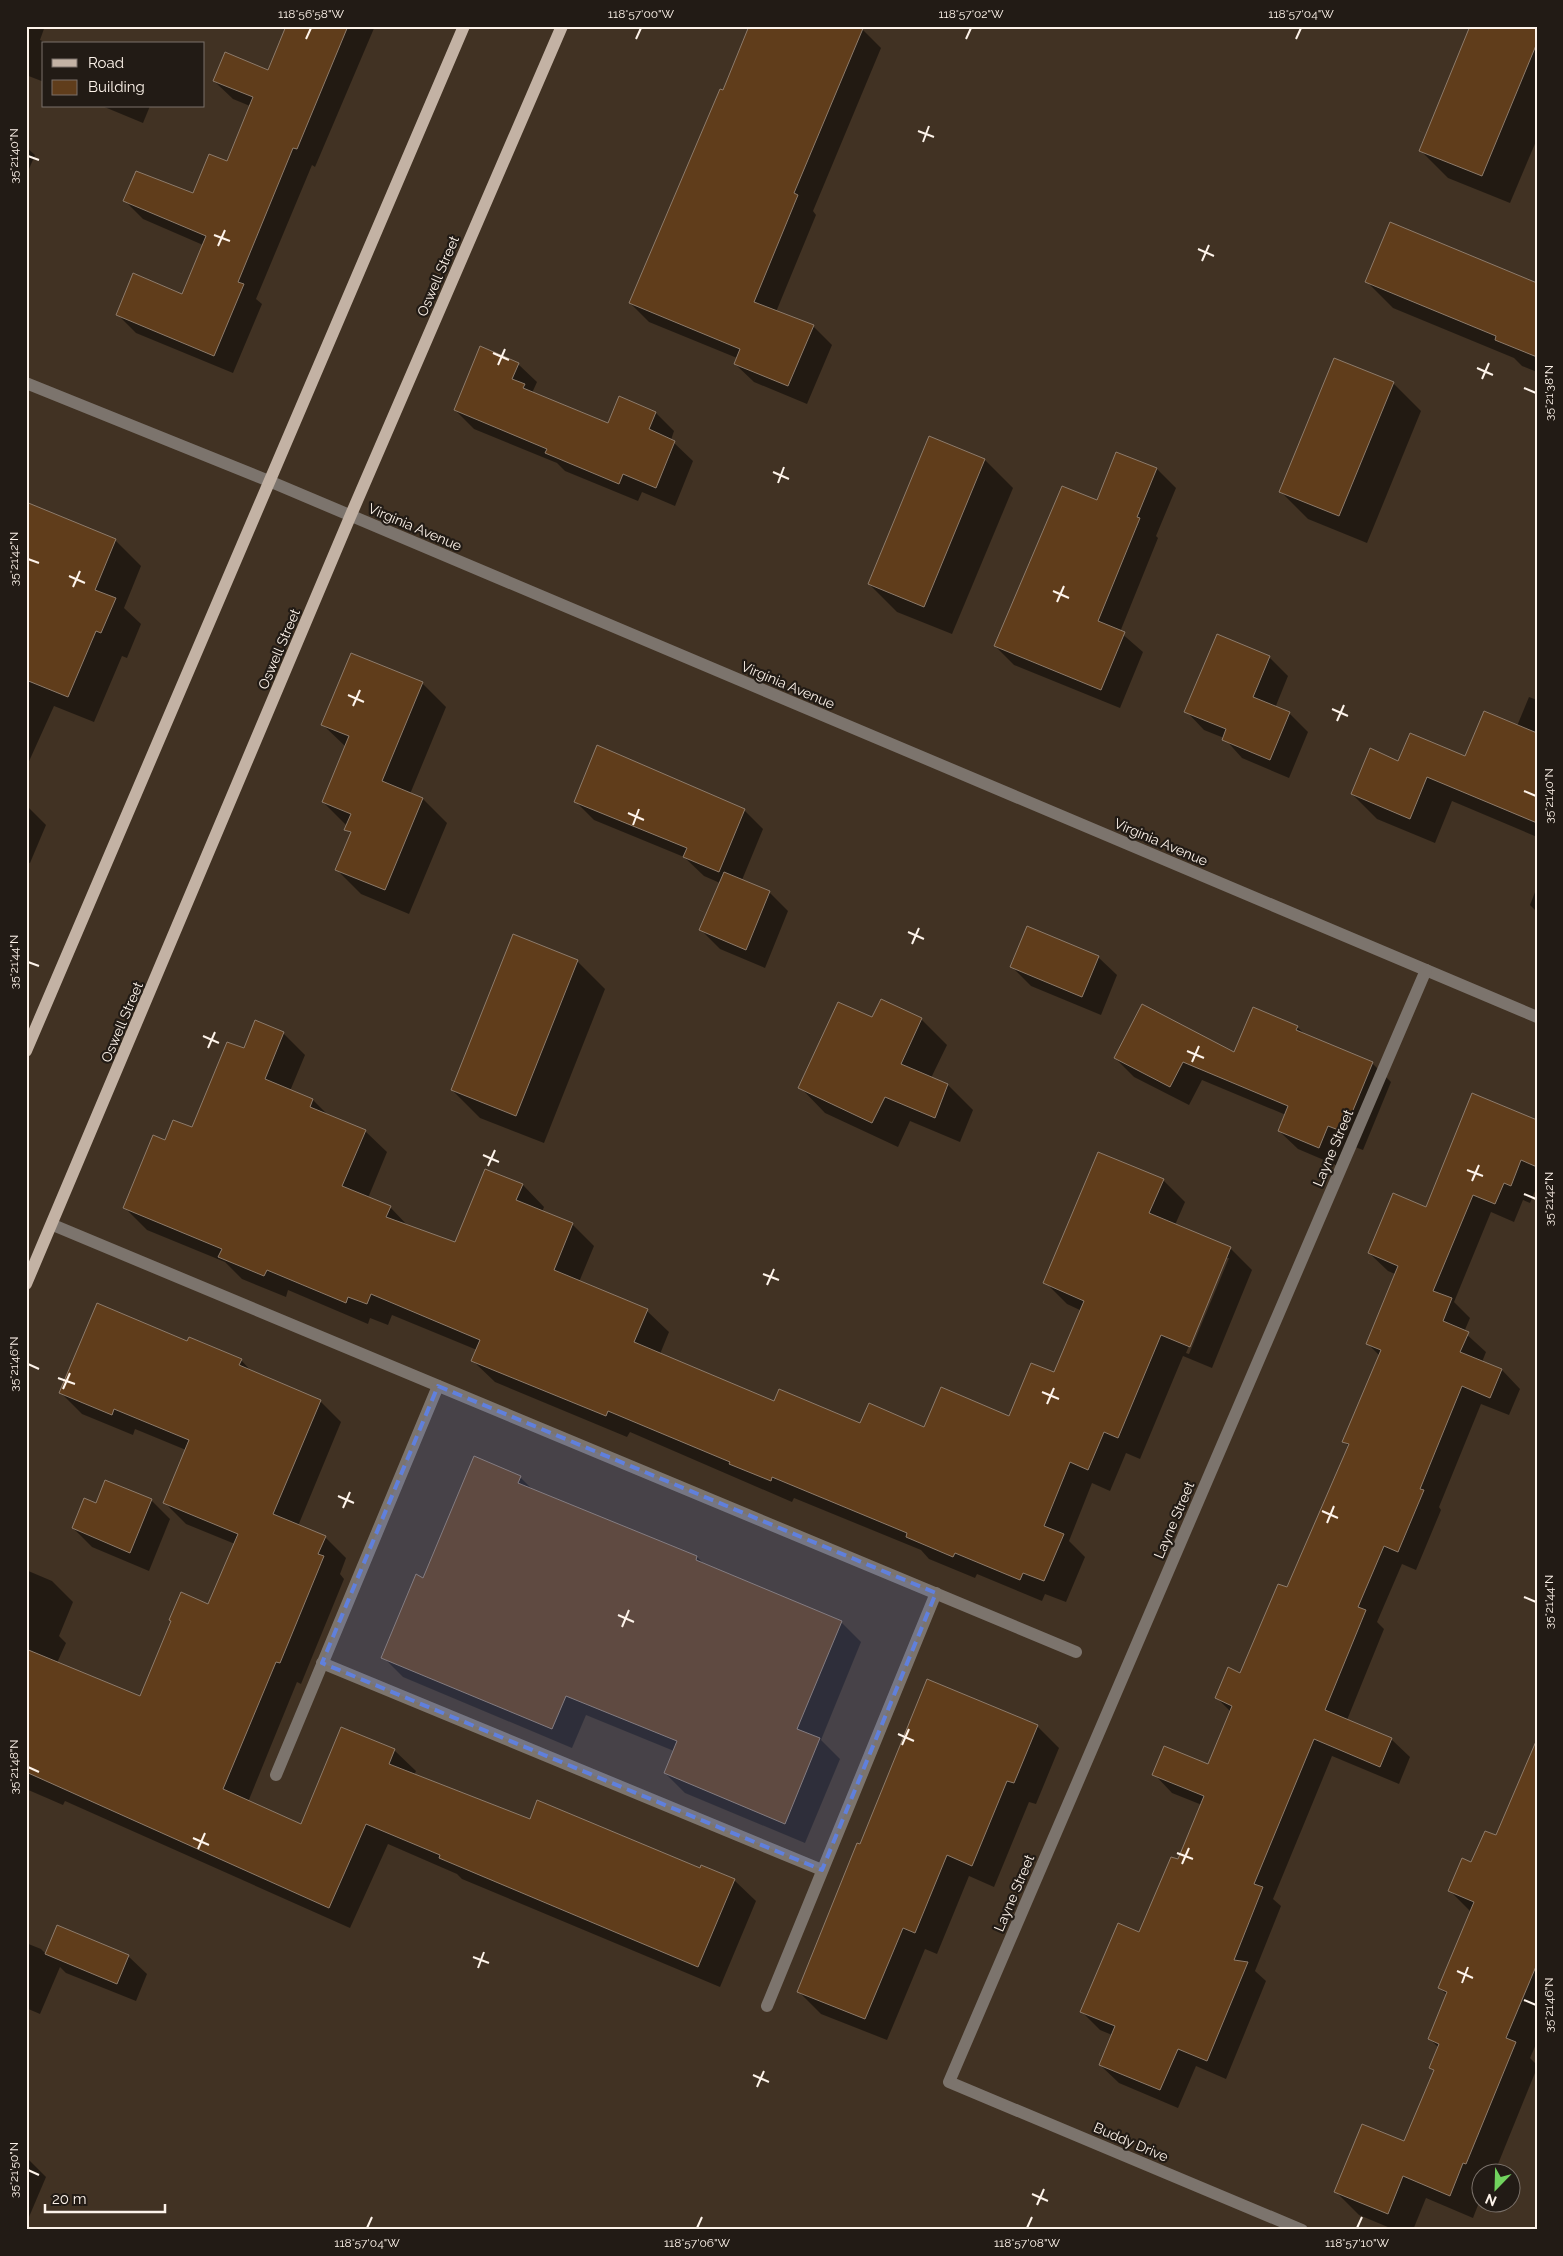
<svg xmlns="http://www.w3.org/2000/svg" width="1563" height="2256" viewBox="0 0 1563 2256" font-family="Raleway,sans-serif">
	<rect width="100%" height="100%" fill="#413223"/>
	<g fill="#0007" fill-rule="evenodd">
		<path d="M26 26H45L40 40 50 44H44V82L26 75Z"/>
		<path d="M288 26H375L315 167 312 165 256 299 262 304 233 373 136 333 117 314 182 296 203 245 143 219 125 201 194 195 227 163 250 106 233 99 214 81 268 71Z"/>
		<path d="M854 26 863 30 881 48 813 211 816 215 776 312 813 326 832 345 807 404 754 382 735 364 737 358 649 322 630 303 723 92Z"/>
		<path d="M1537 26V139L1510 203 1448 178 1420 150Z"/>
		<path d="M102 106H150L143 123Z"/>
		<path d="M26 147 35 155 26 176Z"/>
		<path d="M1367 282 1537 284V372L1522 366 1514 358 1393 308Z"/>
		<path d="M1335 359 1393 383 1421 411 1367 543 1308 519 1280 491Z"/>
		<path d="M518 364 537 382 532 393 608 424 656 413 674 431 671 440 693 461 675 506 642 492 638 501 565 471 557 463 474 429 455 410Z"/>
		<path d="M929 437 985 460 1013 488 952 634 897 612 869 584Z"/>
		<path d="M1117 453 1157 469 1176 488 1156 536 1158 538 1120 632 1143 652 1120 708 1014 665 995 646 1097 502Z"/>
		<path d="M26 503 115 540 141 566 124 608 141 624 127 658 122 656 94 722 54 706 26 768Z"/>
		<path d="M1269 657 1288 676 1275 708 1289 713 1308 732 1289 778 1242 758 1224 738 1204 730 1186 711Z"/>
		<path d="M422 683 446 707 410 794 423 799 447 823 409 914 361 894 337 870 351 834 346 829 347 826 323 802 346 747 323 725Z"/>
		<path d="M1529 697 1537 700V837L1452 801 1435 843 1377 819 1352 794 1399 762 1466 757 1517 726Z"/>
		<path d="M575 801 744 810 763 829 742 880 769 892 788 911 765 968 720 949 701 930 720 883 704 876 684 857 594 820Z"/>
		<path d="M26 805 46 825 30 863 26 862Z"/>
		<path d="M1537 887V912L1530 905Z"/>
		<path d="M1098 957 1117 975 1101 1015 1031 986 1012 967Z"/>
		<path d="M577 961 605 989 544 1143 480 1118 452 1090Z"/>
		<path d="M881 1000 921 1019 947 1045 931 1078 948 1085 973 1110 960 1142 910 1121 898 1147 825 1113 800 1087 872 1019Z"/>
		<path d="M1297 1027 1306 1035 1372 1063 1391 1082 1363 1150 1347 1144 1338 1166 1298 1149 1279 1131 1286 1115 1202 1080 1189 1105 1134 1077 1115 1058 1235 1053Z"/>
		<path d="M283 1033 305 1055 290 1091 313 1100 328 1115 365 1131 387 1152 368 1198 390 1207 409 1227 456 1244 486 1170 523 1185 544 1207 542 1212 572 1224 594 1246 579 1282 647 1311 669 1332 660 1354 775 1402 861 1425 925 1428 1010 1417 1055 1374 1082 1311 1067 1304 1045 1282 1163 1180 1185 1202 1175 1225 1231 1249 1252 1270 1212 1368 1183 1356 1140 1459 1126 1453 1110 1491 1092 1483 1069 1541 1085 1557 1066 1602 1045 1594 1042 1601 977 1574 975 1578 929 1559 921 1550 794 1498 792 1502 630 1432 627 1437 495 1382 473 1361 477 1350 392 1315 388 1325 370 1318 368 1324 288 1290 286 1297 242 1279 225 1262 147 1230 125 1208 165 1142 193 1129 245 1050ZM1226 1258H1229L1189 1354 1186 1353Z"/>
		<path d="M1537 1121V1186L1530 1203 1523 1200 1514 1222 1491 1212 1454 1302 1470 1318 1464 1332 1486 1352 1482 1362 1502 1370 1520 1389 1509 1415 1481 1404 1439 1507 1441 1510 1416 1570 1402 1564 1377 1622 1384 1629 1347 1720 1391 1739 1410 1757 1399 1784 1332 1756 1273 1899 1281 1906 1255 1971 1266 1981 1226 2079 1196 2066 1178 2108 1119 2083 1100 2065 1112 2035 1100 2030 1081 2011 1140 1933 1178 1861 1202 1805 1172 1793 1154 1774 1209 1765 1231 1712 1217 1698 1241 1674 1288 1589 1349 1447 1344 1441 1380 1356 1367 1343 1395 1274 1388 1271 1369 1253Z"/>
		<path d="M188 1343 241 1360 253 1373 320 1401 341 1422 298 1526 325 1537 346 1558 340 1574 344 1579 301 1684 297 1682 248 1802 301 1826 394 1750 416 1771 414 1775 530 1821 734 1880 756 1901 720 1987 462 1879 457 1874 388 1844 350 1928 65 1801 63 1805 26 1789V1570L52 1581 73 1602 59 1636 66 1643 57 1663 140 1697 209 1606 235 1544 186 1524 165 1503 186 1450 135 1429 133 1435 82 1414 61 1393Z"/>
		<path d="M520 1477 533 1490 697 1557 705 1565 841 1622 861 1642 821 1740 840 1759 805 1843 685 1793 665 1773 674 1751 586 1715 572 1748 403 1677 383 1657 424 1579Z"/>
		<path d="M151 1500 170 1519 149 1571 92 1547 73 1528 97 1505Z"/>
		<path d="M1037 1726 1059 1748 1036 1804 1029 1802 994 1887 969 1876 937 1954 925 1949 887 2040 821 2014 799 1992 861 1846Z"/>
		<path d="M1537 1787V2042L1530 2058 1537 2065V2068L1494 2174H1480V2200L1473 2218 1426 2198 1413 2230H1395L1359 2215 1336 2192 1405 2143 1434 2071 1431 2067 1439 2048 1430 2039 1447 1995 1440 1988 1471 1912 1450 1891Z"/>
		<path d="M58 1927 128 1956 147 1974 136 2001 66 1973 60 1967 40 2014 26 2008V1943L41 1949 47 1955Z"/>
		<path d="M26 2157 46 2177 26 2224Z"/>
	</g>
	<g fill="#603d1b" stroke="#8d7b6b">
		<path d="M286 26H348L297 149 293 148 238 282 244 284 214 356 116 315 133 273 182 294 206 236 123 201 136 171 193 193 209 154 227 161 253 97 213 81 225 52 268 70Z"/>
		<path d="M749 26H864L794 193 798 195 754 302 814 325 788 386 734 364 740 349 629 303 720 89 723 90Z"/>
		<path d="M1470 26H1537V43L1482 176 1419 151Z"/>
		<path d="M1390 222 1537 283V357L1495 340 1496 336 1365 282Z"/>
		<path d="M480 346 519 363 512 379 525 384 523 388 608 423 619 396 656 412 649 429 675 441 656 488 623 474 619 484 545 453 547 449 454 410Z"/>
		<path d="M1334 358 1394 382 1339 516 1279 492Z"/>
		<path d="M929 436 985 459 924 607 868 584Z"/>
		<path d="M1116 452 1157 468 1137 517 1140 518 1098 621 1125 632 1101 690 994 646 1062 486 1097 500Z"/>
		<path d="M26 502 116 539 95 590 116 598 101 633 96 631 68 697 26 680Z"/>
		<path d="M1217 634 1270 656 1253 697 1290 712 1270 760 1222 740 1226 729 1184 712Z"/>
		<path d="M351 653 423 682 382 781 423 798 385 890 335 870 351 832 344 830 351 814 322 802 349 736 321 725Z"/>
		<path d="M1484 711 1537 733V823L1427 777 1410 819 1351 794 1370 748 1398 761 1410 733 1465 756Z"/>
		<path d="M597 745 745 809 719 872 683 857 687 848 574 802Z"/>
		<path d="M724 872 770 891 746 950 699 930Z"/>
		<path d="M1027 926 1099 956 1082 997 1010 967Z"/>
		<path d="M513 934 578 960 516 1116 451 1090Z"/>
		<path d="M881 999 922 1018 901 1064 948 1084 935 1118 885 1097 872 1123 798 1088 838 1002 872 1017Z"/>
		<path d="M1142 1004 1234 1052 1253 1007 1298 1026 1296 1030 1373 1062 1344 1132 1328 1126 1319 1148 1278 1131 1288 1106 1183 1062 1170 1087 1114 1058Z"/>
		<path d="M255 1020 284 1032 265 1079 313 1099 310 1107 366 1130 342 1186 391 1206 386 1217 455 1242 485 1169 523 1184 516 1200 573 1223 554 1270 648 1309 634 1342 774 1401 779 1389 860 1423 869 1403 924 1427 941 1387 1009 1416 1031 1363 1054 1372 1084 1301 1043 1283 1098 1152 1164 1179 1149 1213 1231 1247 1190 1347 1161 1335 1118 1438 1104 1432 1088 1470 1070 1462 1044 1526 1064 1534 1044 1581 1023 1573 1020 1580 955 1553 953 1557 906 1537 907 1533 772 1477 771 1481 729 1464 730 1462 608 1411 606 1416 471 1361 480 1340 371 1294 367 1304 348 1297 346 1303 267 1270 264 1276 218 1257 222 1249 123 1208 153 1135 165 1140 173 1120 192 1127 227 1042 244 1048Z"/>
		<path d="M1472 1093 1537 1120V1167L1521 1160 1511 1186 1504 1183 1495 1204 1473 1195 1433 1291 1452 1298 1443 1321 1469 1332 1460 1352 1502 1369 1490 1398 1462 1386 1420 1489 1424 1490 1398 1552 1384 1546 1358 1607 1366 1610 1325 1710 1392 1738 1380 1767 1314 1739 1254 1884 1263 1887 1234 1960 1248 1962 1207 2061 1178 2049 1160 2090 1099 2065 1115 2026 1080 2012 1118 1923 1139 1932 1171 1857 1178 1859 1204 1796 1152 1775 1164 1746 1208 1764 1232 1706 1215 1698 1228 1667 1240 1673 1278 1584 1287 1587 1349 1444 1342 1442 1381 1350 1366 1344 1398 1266 1368 1253 1393 1193 1426 1207Z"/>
		<path d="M97 1303 187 1341 189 1337 242 1359 239 1365 321 1400 273 1514 326 1536 318 1554 324 1556 280 1663 276 1662 223 1789 301 1824 341 1727 395 1749 389 1764 530 1819 537 1800 700 1868 701 1865 735 1879 698 1967 439 1858 440 1855 366 1824 329 1908 26 1772V1649L140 1696 171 1621 169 1620 181 1592 208 1604 238 1534 163 1503 189 1440 114 1409 112 1415 59 1393Z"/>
		<path d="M474 1456 521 1476 518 1483 697 1556 696 1560 842 1621 797 1729 820 1738 785 1824 664 1773 677 1741 566 1696 552 1729 381 1658 416 1574 423 1578Z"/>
		<path d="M105 1480 152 1499 130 1553 72 1528 84 1498 96 1503Z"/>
		<path d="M927 1679 1038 1725 1014 1783 1007 1781 972 1866 947 1855 915 1933 903 1928 865 2019 797 1992 857 1843 860 1844Z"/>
		<path d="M1537 1739V1964L1506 2038 1516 2042 1466 2164 1463 2163 1450 2196 1403 2176 1388 2214 1334 2192 1362 2124 1404 2141 1434 2070 1429 2068 1439 2044 1428 2039 1447 1992 1438 1988 1474 1902 1448 1891 1462 1858 1471 1862 1485 1831 1496 1835Z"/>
		<path d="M57 1925 129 1955 117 1984 45 1954Z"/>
	</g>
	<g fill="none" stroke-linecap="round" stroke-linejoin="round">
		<g stroke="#7c746d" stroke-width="12">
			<path d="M26 383 269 481 1537 1017"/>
			<path d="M53 1225 1076 1652"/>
			<path d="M322 1663 822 1870"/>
			<path d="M276 1775 438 1386"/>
			<path d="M767 2006 936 1593"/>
			<path d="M1302 2230 949 2082 1426 970"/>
		</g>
		<g stroke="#c3b2a4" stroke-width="12">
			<path d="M26 1051 464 26"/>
			<path d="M26 1284 350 517 562 26"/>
		</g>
	</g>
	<path fill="#6080dd" fill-opacity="0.2" stroke="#6080dd" stroke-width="4" stroke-dasharray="10 6" stroke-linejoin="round" d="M438 1386 936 1593 822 1870 322 1663Z"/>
	<path fill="none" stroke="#fdf3ea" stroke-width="2" d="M306 39 311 28M636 39 641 28M966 39 971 28M1296 39 1301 28M918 131 934 137M923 142 929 126M28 156 39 160M214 235 230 241M218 246 225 230M1198 249 1214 256M1202 261 1209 245M493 353 509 360M498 365 505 349M1477 368 1493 375M1482 379 1489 363M1524 388 1536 393M773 472 789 479M778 483 784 467M28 559 39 563M69 576 85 583M73 587 80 571M1053 591 1069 598M1057 602 1064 586M348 695 364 702M353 706 360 690M1332 709 1348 716M1337 721 1344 705M1524 791 1536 796M628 813 644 820M633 825 639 809M908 932 924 939M912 944 919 928M28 962 39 966M203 1036 219 1043M208 1048 215 1032M1187 1051 1204 1058M1192 1062 1199 1046M483 1155 499 1162M488 1166 495 1150M1467 1170 1483 1176M1472 1181 1479 1165M1524 1194 1536 1199M763 1274 779 1280M767 1285 774 1269M28 1364 39 1369M58 1378 75 1384M63 1389 70 1373M1042 1392 1059 1399M1047 1404 1054 1388M338 1496 354 1503M343 1508 350 1492M1322 1511 1338 1518M1327 1523 1334 1506M1524 1597 1536 1602M618 1615 634 1622M622 1627 629 1610M898 1734 914 1741M902 1745 909 1729M28 1767 39 1772M193 1838 209 1845M198 1849 205 1833M1177 1853 1193 1859M1182 1864 1189 1848M473 1957 489 1963M478 1968 484 1952M1457 1971 1473 1978M1462 1983 1468 1967M1524 2000 1536 2005M753 2075 769 2082M757 2087 764 2071M28 2170 39 2175M1032 2194 1048 2201M1037 2205 1044 2189M367 2228 372 2217M697 2228 702 2217M1027 2228 1032 2217M1357 2228 1362 2217"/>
	<g text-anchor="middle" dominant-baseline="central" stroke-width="4.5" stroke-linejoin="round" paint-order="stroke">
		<g font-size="14" fill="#fdf3ea" stroke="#221b15">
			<text transform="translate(438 276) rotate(-67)">Oswell Street</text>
			<text transform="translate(415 527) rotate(23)">Virginia Avenue</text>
			<text transform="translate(279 649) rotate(-67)">Oswell Street</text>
			<text transform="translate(788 685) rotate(23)">Virginia Avenue</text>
			<text transform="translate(1161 842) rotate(23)">Virginia Avenue</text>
			<text transform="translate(122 1022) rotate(-67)">Oswell Street</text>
			<text transform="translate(1333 1148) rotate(-67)">Layne Street</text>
			<text transform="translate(1174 1520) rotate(-67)">Layne Street</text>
			<text transform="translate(1014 1893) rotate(-67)">Layne Street</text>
			<text transform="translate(1131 2142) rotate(23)">Buddy Drive</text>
		</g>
	</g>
	<rect width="1563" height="2256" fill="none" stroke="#221b15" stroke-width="55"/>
	<rect x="42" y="42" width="162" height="65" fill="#221b15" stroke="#7a716a"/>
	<rect x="52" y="59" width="25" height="8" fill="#c3b2a4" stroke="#7a716a"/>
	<text x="88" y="68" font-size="15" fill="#fdf3ea">Road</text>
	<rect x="52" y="80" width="25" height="15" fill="#603d1b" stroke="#7a716a"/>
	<text x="88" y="92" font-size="15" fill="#fdf3ea">Building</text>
	<g transform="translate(1496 2188) rotate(203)"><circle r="24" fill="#221b15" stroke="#7a716a"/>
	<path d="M0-4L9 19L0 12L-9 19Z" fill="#71d35e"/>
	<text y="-8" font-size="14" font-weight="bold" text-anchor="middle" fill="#fdf3ea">N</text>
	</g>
	<path d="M45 2204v8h120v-8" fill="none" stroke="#fdf3ea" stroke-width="2.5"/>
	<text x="52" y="2204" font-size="15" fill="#fdf3ea" stroke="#221b15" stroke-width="4" paint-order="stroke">20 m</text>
	<rect x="28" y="28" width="1508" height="2200" fill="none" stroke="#fdf3ea" stroke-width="2"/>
	<g font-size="12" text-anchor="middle" fill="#fdf3ea">
		<text x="311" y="18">118°56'58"W</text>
		<text x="641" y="18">118°57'00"W</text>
		<text x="971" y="18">118°57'02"W</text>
		<text x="1301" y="18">118°57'04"W</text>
		<text transform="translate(14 156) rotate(-90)" y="4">35°21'40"N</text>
		<text transform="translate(1549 393) rotate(-90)" y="4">35°21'38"N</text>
		<text transform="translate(14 559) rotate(-90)" y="4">35°21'42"N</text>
		<text transform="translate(1549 796) rotate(-90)" y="4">35°21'40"N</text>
		<text transform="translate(14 962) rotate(-90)" y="4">35°21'44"N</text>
		<text transform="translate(1549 1199) rotate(-90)" y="4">35°21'42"N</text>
		<text transform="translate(14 1364) rotate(-90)" y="4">35°21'46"N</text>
		<text transform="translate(1549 1602) rotate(-90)" y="4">35°21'44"N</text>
		<text transform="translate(14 1767) rotate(-90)" y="4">35°21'48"N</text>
		<text transform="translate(1549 2005) rotate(-90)" y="4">35°21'46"N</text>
		<text transform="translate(14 2170) rotate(-90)" y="4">35°21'50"N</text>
		<text x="367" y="2247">118°57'04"W</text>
		<text x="697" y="2247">118°57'06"W</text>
		<text x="1027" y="2247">118°57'08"W</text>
		<text x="1357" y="2247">118°57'10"W</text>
	</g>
</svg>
